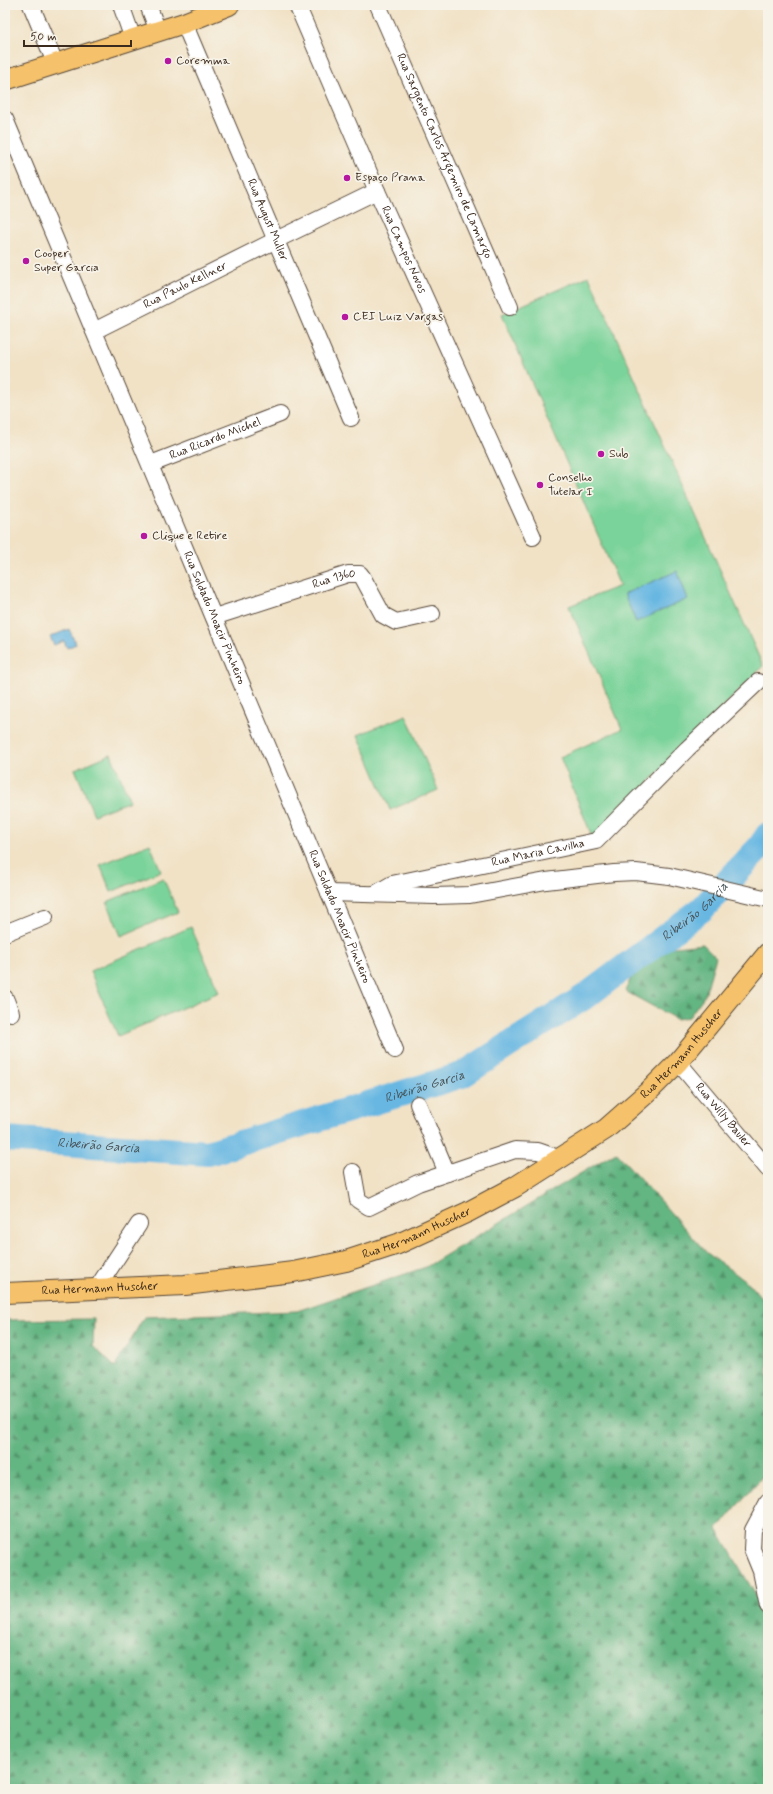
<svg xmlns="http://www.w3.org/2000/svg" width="773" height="1794" viewBox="0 0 773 1794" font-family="Mynerve,sans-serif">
	<defs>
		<pattern id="forest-firs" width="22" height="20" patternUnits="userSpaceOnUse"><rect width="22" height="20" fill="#63b582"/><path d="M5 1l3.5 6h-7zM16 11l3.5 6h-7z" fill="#53936a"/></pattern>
	</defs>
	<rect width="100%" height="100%" fill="#f7f3e8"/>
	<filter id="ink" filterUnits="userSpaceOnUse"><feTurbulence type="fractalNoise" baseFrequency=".025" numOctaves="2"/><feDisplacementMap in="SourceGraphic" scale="8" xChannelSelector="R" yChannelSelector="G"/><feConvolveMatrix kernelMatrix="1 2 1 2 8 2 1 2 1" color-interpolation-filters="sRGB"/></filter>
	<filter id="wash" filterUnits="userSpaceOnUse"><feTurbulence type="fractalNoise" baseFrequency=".012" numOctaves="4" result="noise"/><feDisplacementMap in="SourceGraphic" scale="16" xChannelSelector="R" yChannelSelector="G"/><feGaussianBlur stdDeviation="0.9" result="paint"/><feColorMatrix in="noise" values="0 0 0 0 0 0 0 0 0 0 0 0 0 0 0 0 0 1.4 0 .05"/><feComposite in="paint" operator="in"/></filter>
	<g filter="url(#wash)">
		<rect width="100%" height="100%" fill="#f1e2c6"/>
		<g fill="url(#forest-firs)" stroke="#4f7050">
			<path d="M703 944 716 957 705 995 689 1017 676 1019 625 991 632 976 666 948Z"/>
			<path d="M616 1152 707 1253 750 1284 768 1306V1470L717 1529 768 1616V1789H5V1320L94 1319 93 1346 115 1367 144 1317 297 1311 426 1267Z"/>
		</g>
		<g fill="#7ad39a" stroke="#5a7e5c">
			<path d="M589 276 763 666 593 839 560 757 622 729 569 606 620 586 502 314Z"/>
			<path d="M406 715 438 790 390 810 358 735Z"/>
			<path d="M111 754 130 801 94 815 75 769Z"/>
			<path d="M150 844 161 871 111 892 100 865Z"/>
			<path d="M163 878 178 912 121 936 107 902Z"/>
			<path d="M191 927 219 992 118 1036 90 971Z"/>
		</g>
		<g fill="#67b7e2" stroke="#517080">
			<path d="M677 571 688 599 636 622 624 594Z"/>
			<path d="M69 629 76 644 67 648 64 641 54 645 50 637Z"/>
		</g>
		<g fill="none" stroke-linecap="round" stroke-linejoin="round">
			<path stroke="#67b7e2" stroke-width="26" id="s1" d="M5 1139 208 1153 462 1075 586 996 702 909 760 847 768 835"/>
		</g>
	</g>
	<g filter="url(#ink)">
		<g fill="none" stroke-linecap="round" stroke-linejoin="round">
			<defs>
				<g id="minor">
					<path d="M31 5 56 65"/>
					<path d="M121 5 133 39"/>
					<path d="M148 5 158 31"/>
					<path id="s2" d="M297 5 377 191 533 537"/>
					<path id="s3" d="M378 5 510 307"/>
					<path id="s4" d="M184 23 351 418"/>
					<path id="s5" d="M5 119 395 1050"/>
					<path id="s6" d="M94 331 276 240 377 191"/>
					<path id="s7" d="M151 464 280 414"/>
					<path id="s8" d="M214 617 348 574H360L363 578 383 615 396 622 432 614"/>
					<path d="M329 893 434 896 470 895 546 881 614 873 636 872 669 876 768 899"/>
					<path id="s9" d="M375 894 392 884 596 841 687 749 758 682"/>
					<path d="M5 933 45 917"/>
					<path d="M5 998 11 1013"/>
					<path id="s10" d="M678 1062 768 1169"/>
					<path d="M418 1104 447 1173"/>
					<path d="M353 1172 358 1200 369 1207 418 1183 515 1150 538 1151 561 1159"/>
					<path d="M97 1288 139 1224"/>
					<path d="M768 1502 753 1530 752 1549 761 1571 768 1606"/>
				</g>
				<g id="major">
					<path d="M5 80 184 23 229 5"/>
					<path id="s11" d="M5 1293 185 1285 293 1272 346 1261 398 1244 468 1212 515 1187 606 1129 648 1092 678 1062 768 953"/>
				</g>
			</defs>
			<use href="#minor" stroke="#564637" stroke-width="18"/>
			<use href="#major" stroke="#564637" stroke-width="22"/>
			<use href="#minor" stroke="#fff" stroke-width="16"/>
			<use href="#major" stroke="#f5c16b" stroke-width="20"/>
		</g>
	</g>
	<g fill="#b5179e" stroke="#f7f3e8" stroke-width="1.5">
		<circle cx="168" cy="61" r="4"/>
		<circle cx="347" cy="178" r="4"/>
		<circle cx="26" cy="261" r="4"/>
		<circle cx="345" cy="317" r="4"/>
		<circle cx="601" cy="454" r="4"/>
		<circle cx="540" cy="485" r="4"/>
		<circle cx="144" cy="536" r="4"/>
	</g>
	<g text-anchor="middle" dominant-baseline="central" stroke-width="3.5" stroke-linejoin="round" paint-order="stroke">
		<g font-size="12" fill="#3b2a1e" stroke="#f7f3e8" text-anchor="start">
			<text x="176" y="61">Coremma</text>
			<text x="355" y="178">Espaço Prana</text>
			<text x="34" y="254">Cooper<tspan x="34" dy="14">Super Garcia</tspan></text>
			<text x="353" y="317">CEI Luiz Vargas</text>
			<text x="609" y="454">Sub</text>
			<text x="548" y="478">Conselho<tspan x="548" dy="14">Tutelar I</tspan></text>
			<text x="152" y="536">Clique e Retire</text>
		</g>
		<g font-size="12" fill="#3b2a1e" stroke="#f7f3e8">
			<text stroke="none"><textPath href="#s3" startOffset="165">Rua Sargento Carlos Argemiro de Camargo</textPath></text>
			<text stroke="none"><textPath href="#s4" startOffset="214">Rua August Muller</textPath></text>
			<text stroke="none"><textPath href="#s2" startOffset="267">Rua Campos Novos</textPath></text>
			<text stroke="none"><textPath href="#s6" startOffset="102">Rua Paulo Kellner</textPath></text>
			<text stroke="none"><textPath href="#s7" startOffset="69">Rua Ricardo Michel</textPath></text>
			<text stroke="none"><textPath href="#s8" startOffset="126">Rua 1360</textPath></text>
			<text stroke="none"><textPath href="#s5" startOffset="541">Rua Soldado Moacir Pinheiro</textPath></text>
			<text stroke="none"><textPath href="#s9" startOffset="169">Rua Maria Cavilha</textPath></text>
			<text stroke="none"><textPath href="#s5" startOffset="865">Rua Soldado Moacir Pinheiro</textPath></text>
			<text stroke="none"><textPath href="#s11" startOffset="743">Rua Hermann Huscher</textPath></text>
			<text stroke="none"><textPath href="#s10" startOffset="70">Rua Willy Bauler</textPath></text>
			<text stroke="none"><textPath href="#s11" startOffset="419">Rua Hermann Huscher</textPath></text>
			<text stroke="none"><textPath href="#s11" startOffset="95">Rua Hermann Huscher</textPath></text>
		</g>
		<g font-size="13" font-style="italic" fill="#485459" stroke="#f7f3e8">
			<text stroke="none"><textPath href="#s1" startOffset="754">Ribeirão Garcia</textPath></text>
			<text stroke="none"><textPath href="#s1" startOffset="430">Ribeirão Garcia</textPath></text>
			<text stroke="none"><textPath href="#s1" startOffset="94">Ribeirão Garcia</textPath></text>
		</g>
	</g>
	<rect width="773" height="1794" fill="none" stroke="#f7f3e8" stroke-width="20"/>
	<path d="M24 40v6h107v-6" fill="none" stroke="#3b2a1e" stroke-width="2"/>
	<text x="30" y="40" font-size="12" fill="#3b2a1e" stroke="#f7f3e8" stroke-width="3" paint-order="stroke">50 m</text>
</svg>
